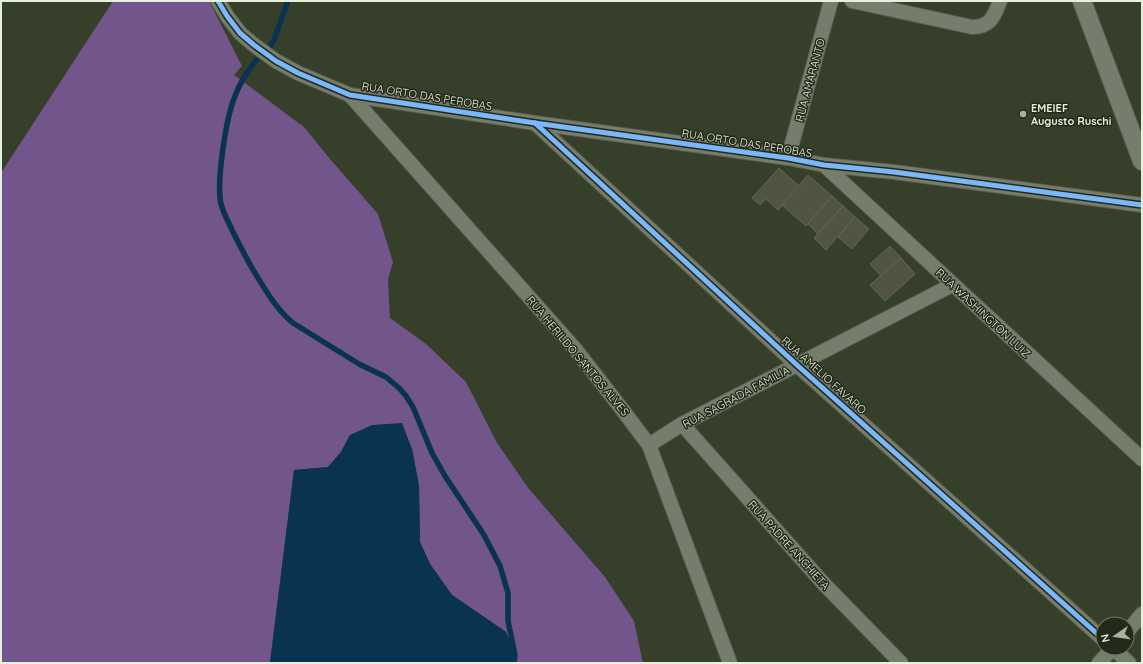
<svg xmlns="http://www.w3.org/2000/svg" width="1143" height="664" viewBox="0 0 1143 664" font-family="Quicksand,sans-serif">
	<rect width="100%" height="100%" fill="#363f2a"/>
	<path fill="#72558b" d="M113 1H209L242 66 234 75 304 127 330 159 378 214 393 262 388 280 390 318 426 344 466 382 497 443 529 489 605 577 634 621 643 663H515L514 652 506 632 452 595 430 564 420 542 419 486 412 449 350 435 341 452 328 467 294 470 270 663H1V173Z"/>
	<path fill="#093351" d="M402 423 412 449 419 486 420 542 430 564 452 595 506 632 514 652 515 663H270L294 470 328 467 341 452 350 435 372 425Z"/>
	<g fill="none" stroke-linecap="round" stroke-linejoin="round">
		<g stroke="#093351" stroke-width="5.5">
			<path d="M269 48 274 40 288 1"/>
			<path d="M259 57C249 69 240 82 235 96 226 118 216 182 221 204 224 215 229 223 233 232 240 246 247 260 255 273 266 291 276 309 293 323L359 364 386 377 399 388 406 396 413 407 432 453 445 476 484 535 500 566 508 593V621L515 655 514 663"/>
		</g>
	</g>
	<g fill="#505440" stroke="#626654">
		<path d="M779 168 799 186 778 210 766 199 760 205 752 198Z"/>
		<path d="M808 175 832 196 806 226 782 205Z"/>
		<path d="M832 196 843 206 818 234 808 224Z"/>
		<path d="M843 206 855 217 826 250 814 238Z"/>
		<path d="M855 217 869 229 852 249 838 237Z"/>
		<path d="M890 246 901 258 881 276 870 264Z"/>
		<path d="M901 258 915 274 885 301 870 285Z"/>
	</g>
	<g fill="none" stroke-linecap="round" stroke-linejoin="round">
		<defs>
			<g id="minor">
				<path d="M218 1 227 16 240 33 254 45 276 61 298 73 350 95 535 123 788 158 824 165 894 172 1142 205"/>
				<path d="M852 1 972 27C991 27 994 16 1000 1"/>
				<path d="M350 95 576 350 618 404 649 445 730 663"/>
				<path d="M535 123 797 365 1103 639"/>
				<path d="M788 158 831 1"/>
				<path d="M824 165 1142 459"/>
				<path d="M682 424 824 584 901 663"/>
				<path d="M649 445 682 424 952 285"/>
				<path d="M1127 632 1142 614"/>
				<path d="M1113 648 1129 663"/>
				<path d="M1099 663 1113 648"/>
			</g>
			<path id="tertiary" d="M1082 1 1142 161"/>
		</defs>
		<use href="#minor" stroke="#555d4b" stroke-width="16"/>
		<use href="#tertiary" stroke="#555d4b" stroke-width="20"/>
		<use href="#minor" stroke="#767d6d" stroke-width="14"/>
		<use href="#tertiary" stroke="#767d6d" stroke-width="18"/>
		<defs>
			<g id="cycleway">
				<path d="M218 1 227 16 240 33 254 45 276 61 298 73 350 95 535 123 788 158 824 165 894 172 1142 205"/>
				<path d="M535 123 797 365 1103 639"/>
			</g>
		</defs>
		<use href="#cycleway" stroke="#232a1a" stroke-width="8"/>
		<use href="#cycleway" stroke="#7ab7fb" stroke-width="5"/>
	</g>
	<circle fill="#a8b39d" stroke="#232a1a" stroke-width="1.5" cx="1023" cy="114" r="4"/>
	<g text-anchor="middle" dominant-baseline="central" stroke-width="3" stroke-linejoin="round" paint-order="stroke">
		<g font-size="11" fill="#e6f1db" stroke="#232a1a">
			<text transform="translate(810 80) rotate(-75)">RUA AMARANTO</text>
			<text transform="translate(427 96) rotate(9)">RUA ORTO DAS PEROBAS</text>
			<text transform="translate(747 143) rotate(9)">RUA ORTO DAS PEROBAS</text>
			<text transform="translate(983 313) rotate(43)">RUA WASHINGTON LUIZ</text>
			<text transform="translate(578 356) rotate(50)">RUA HERILDO SANTOS ALVES</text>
			<text transform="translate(824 375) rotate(42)">RUA AMELIO FAVARO</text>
			<text transform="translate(736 397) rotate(-28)">RUA SAGRADA FAMILIA</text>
			<text transform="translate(789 545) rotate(48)">RUA PADRE ANCHIETA</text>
		</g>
		<g font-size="11" font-weight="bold" fill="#e6f1db" stroke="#232a1a" text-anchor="start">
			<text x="1031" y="108">EMEIEF<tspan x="1031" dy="13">Augusto Ruschi</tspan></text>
		</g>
	</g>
	<rect width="1143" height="664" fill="none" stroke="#e6f1db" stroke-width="4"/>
	<g transform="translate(1115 636) rotate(257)"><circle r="19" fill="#232a1a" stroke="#717a67"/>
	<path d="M0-3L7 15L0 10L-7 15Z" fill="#a8b39d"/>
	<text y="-6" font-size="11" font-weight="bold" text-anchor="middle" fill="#e6f1db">N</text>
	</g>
</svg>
